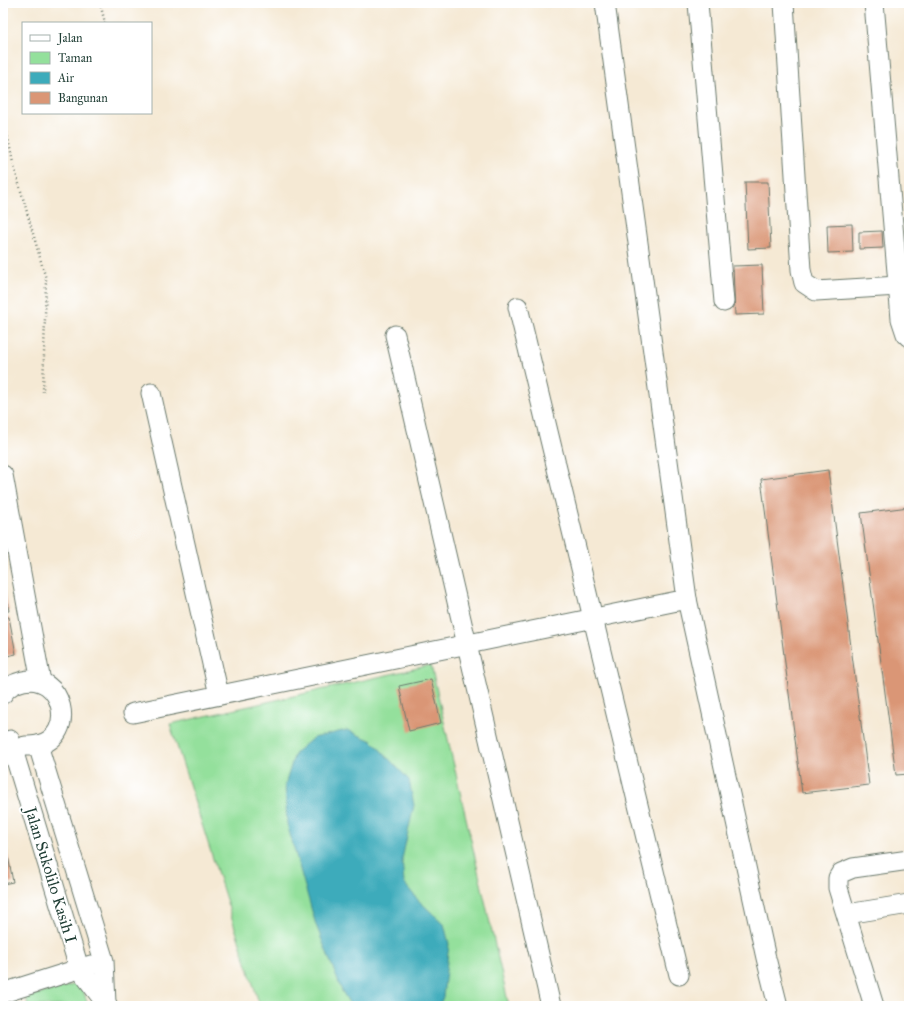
<svg xmlns="http://www.w3.org/2000/svg" width="912" height="1009" viewBox="0 0 912 1009" font-family="'IM FELL Great Primer',serif">
	<rect width="100%" height="100%" fill="#fff"/>
	<filter id="ink" filterUnits="userSpaceOnUse"><feTurbulence type="fractalNoise" baseFrequency=".025" numOctaves="2"/><feDisplacementMap in="SourceGraphic" scale="8" xChannelSelector="R" yChannelSelector="G"/><feConvolveMatrix kernelMatrix="1 2 1 2 8 2 1 2 1" color-interpolation-filters="sRGB"/></filter>
	<filter id="wash" filterUnits="userSpaceOnUse"><feTurbulence type="fractalNoise" baseFrequency=".012" numOctaves="4" result="noise"/><feDisplacementMap in="SourceGraphic" scale="16" xChannelSelector="R" yChannelSelector="G"/><feGaussianBlur stdDeviation="0.9" result="paint"/><feColorMatrix in="noise" values="0 0 0 0 0 0 0 0 0 0 0 0 0 0 0 0 0 1.4 0 .05"/><feComposite in="paint" operator="in"/></filter>
	<g filter="url(#wash)">
		<rect width="100%" height="100%" fill="#f5e9d4"/>
		<g fill="#94e09c" stroke="#5a8e68">
			<path d="M431 665 509 1006H260L170 724Z"/>
			<path d="M80 983 89 1006H28L26 997Z"/>
		</g>
		<path fill="#3dabbb" stroke="#2e7478" d="M347 730 372 741 409 780 414 805 402 859 404 883 418 900 444 924 449 944 443 997 439 1006H351L342 991 316 925 287 824 285 785 295 753 313 738Z"/>
		<g id="blocks">
			<g fill="#da9676">
				<path d="M745 182H768L771 248 748 249Z"/>
				<path d="M852 224 853 252 828 253 827 225Z"/>
				<path d="M882 231 883 248 859 249V232Z"/>
				<path d="M762 265 764 314 735 315 733 266Z"/>
				<path d="M828 470 869 785 802 793 761 479Z"/>
				<path d="M909 507V774L896 775 861 513Z"/>
				<path d="M3 582 9 611 3 612Z"/>
				<path d="M9 617 16 654 3 657V618Z"/>
				<path d="M431 679 441 723 409 731 399 686Z"/>
				<path d="M6 845 13 882 3 884V846Z"/>
			</g>
		</g>
	</g>
	<g filter="url(#ink)">
		<use href="#blocks" fill-opacity="0" stroke="#6a796c" stroke-width="1"/>
		<g fill="none" stroke-linecap="round" stroke-linejoin="round">
			<defs>
				<g id="minor">
					<path d="M605 3 687 599 766 958 778 1006"/>
					<path d="M698 3 724 302"/>
					<path d="M784 3 801 270 804 283 816 291 898 286"/>
					<path d="M874 3 901 319 906 334 909 337"/>
					<path d="M518 307 679 975"/>
					<path d="M395 335 551 1006"/>
					<path d="M151 393 219 695"/>
					<path d="M3 475 41 682"/>
					<path d="M3 694C7 687 15 683 23 681 63 672 78 736 38 745 34 746 29 746 25 746"/>
					<path d="M133 713 687 599"/>
					<path d="M10 740 79 968 108 1006"/>
					<path d="M38 745 104 961 106 1003"/>
					<path d="M847 914 909 904"/>
					<path d="M3 993 91 965"/>
					<path d="M874 1006 838 888V878L841 873 853 868 909 860"/>
				</g>
			</defs>
			<use href="#minor" stroke="#6a796c" stroke-width="21"/>
			<g stroke="#6a796c" stroke-width="2.5" stroke-dasharray="1 3" stroke-linecap="butt">
				<path d="M100 3 105 23"/>
				<path d="M3 113 13 163 46 279 43 392"/>
			</g>
			<use href="#minor" stroke="#fff" stroke-width="19"/>
		</g>
	</g>
	<g text-anchor="middle" dominant-baseline="central" stroke-width="4" stroke-linejoin="round" paint-order="stroke">
		<g font-size="16" fill="#1f3d34" stroke="#fff">
			<text transform="translate(51 875) rotate(73)">Jalan Sukolilo Kasih I</text>
		</g>
	</g>
	<rect width="912" height="1009" fill="none" stroke="#fff" stroke-width="16"/>
	<rect x="22" y="22" width="130" height="92" fill="#ffffff" stroke="#a5b1ae"/>
	<rect x="30" y="35" width="20" height="6" fill="#ffffff" stroke="#a5b1ae"/>
	<text x="58" y="42" font-size="12" fill="#1f3d34">Jalan</text>
	<rect x="30" y="52" width="20" height="12" fill="#94e09c" stroke="#a5b1ae"/>
	<text x="58" y="62" font-size="12" fill="#1f3d34">Taman</text>
	<rect x="30" y="72" width="20" height="12" fill="#3dabbb" stroke="#a5b1ae"/>
	<text x="58" y="82" font-size="12" fill="#1f3d34">Air</text>
	<rect x="30" y="92" width="20" height="12" fill="#da9676" stroke="#a5b1ae"/>
	<text x="58" y="102" font-size="12" fill="#1f3d34">Bangunan</text>
</svg>
